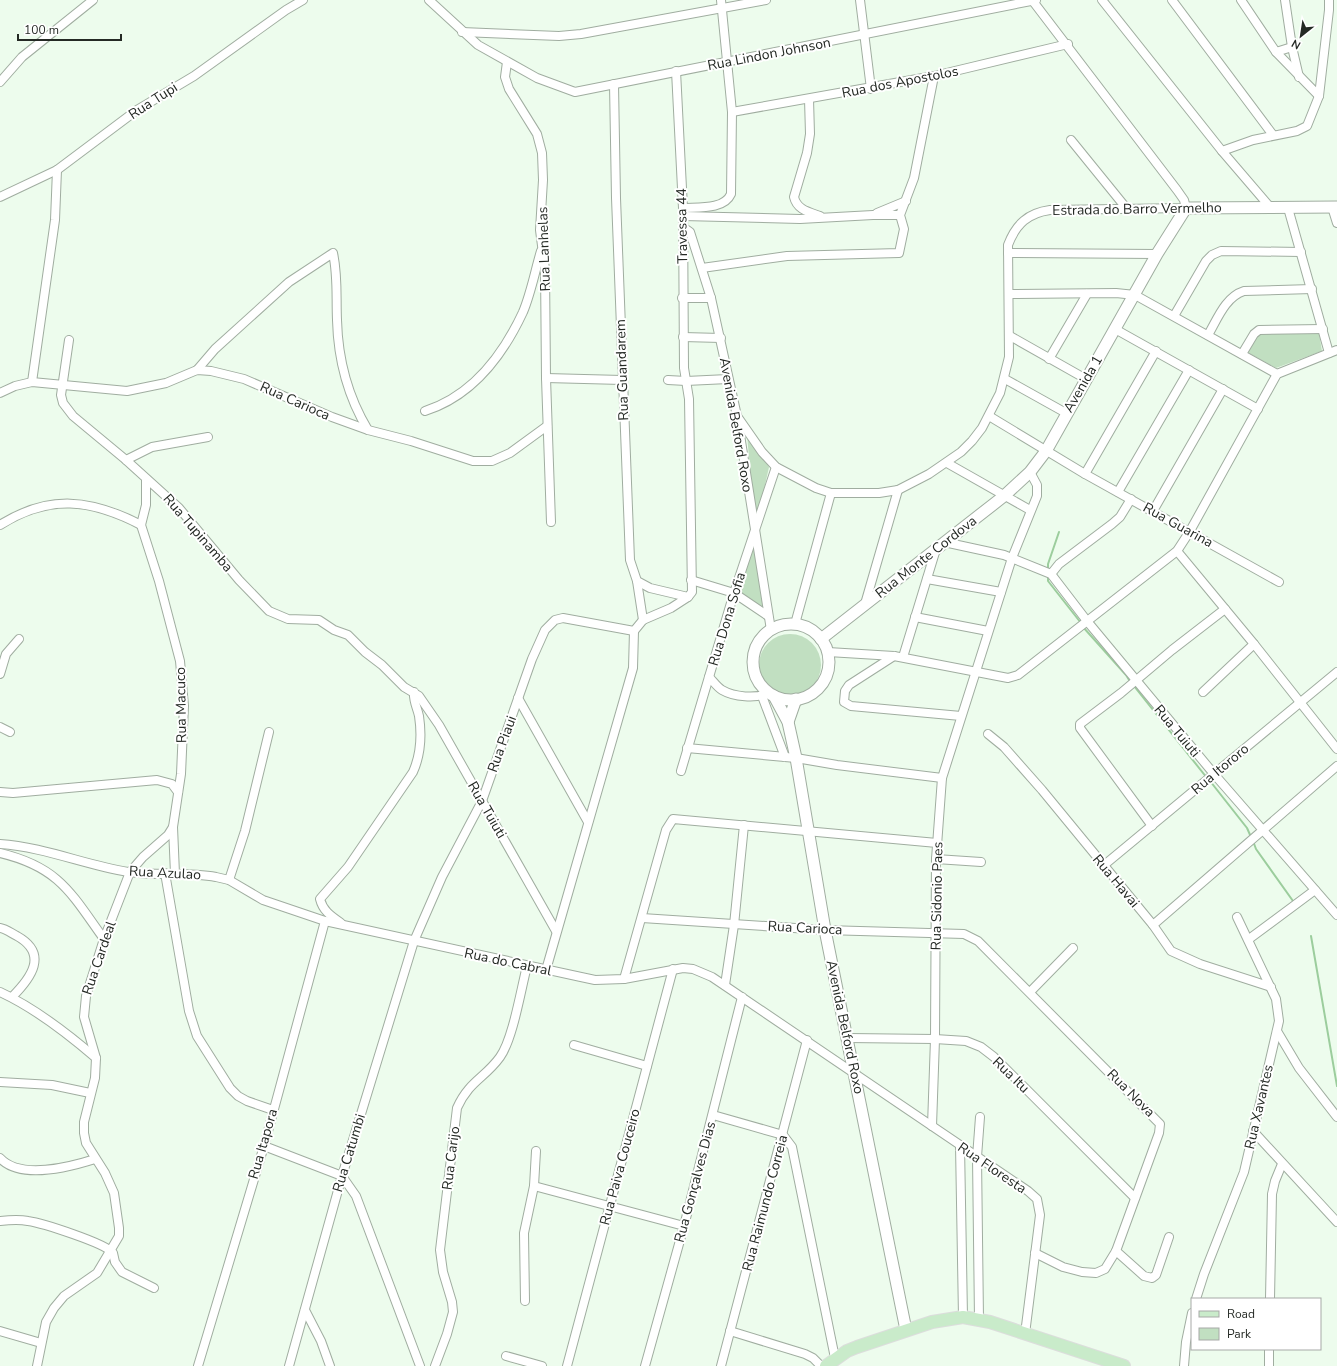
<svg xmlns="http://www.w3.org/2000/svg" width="1337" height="1366" viewBox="0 0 1337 1366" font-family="'Nunito Sans',sans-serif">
	<rect width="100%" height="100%" fill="#edfced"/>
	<g fill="#c1dfc1">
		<path d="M1260 333H1319L1322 351 1276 368 1247 352Z"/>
		<path d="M747 434 769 467 755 530 763 608 739 594 755 530Z"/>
		<circle cx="790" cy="665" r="31"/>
	</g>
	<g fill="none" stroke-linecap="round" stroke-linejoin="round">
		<g stroke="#9ccd9d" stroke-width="2">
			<path d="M1048 571V564L1059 532"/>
			<path d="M1048 575V581L1081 623"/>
			<path d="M1083 627 1126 675 1131 683"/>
			<path d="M1134 686 1207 778"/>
			<path d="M1210 781 1247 828 1251 837"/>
			<path d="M1253 841 1256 849 1293 901"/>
			<path d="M1311 936 1337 1086"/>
		</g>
		<defs>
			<g id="street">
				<path d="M429 0 478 45 537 78 575 92 1036 0"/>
				<path d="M860 0 871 89"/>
				<path d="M1102 0 1222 151 1270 207"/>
				<path d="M1172 0 1273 135"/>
				<path d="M1241 0 1276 52 1319 96"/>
				<path d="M1285 0 1292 47 1299 77"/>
				<path d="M462 32 559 36 581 34 766 0"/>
				<path d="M1276 52 1292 47"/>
				<path d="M507 62 505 77 509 89 537 134 542 153 543 180 540 230 545 269 546 378 551 522"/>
				<path d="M0 82 22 57 93 0"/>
				<path d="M614 84 616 198 630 560 637 581 650 588 688 597 692 592 689 399 684 368 683 208 676 71"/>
				<path d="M809 99 810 134 807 153 794 197C797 210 809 212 820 216"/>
				<path d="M732 112 934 76 1068 44"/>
				<path d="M1071 140 1127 209"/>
				<path d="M1222 151 1253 140 1297 131 1307 126 1319 96 1329 10V0"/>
				<path d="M0 197 57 170 137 110 194 76 286 10 303 0"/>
				<path d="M1332 207 1337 223"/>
				<path d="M683 208C698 207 724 210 731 194L732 112 721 0"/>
				<path d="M1288 208 1329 353"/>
				<path d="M877 213 906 201"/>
				<path d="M683 216 800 219 873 215H900"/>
				<path d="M683 227 690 232 711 298 737 416 771 630"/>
				<path d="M1008 253 1157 254"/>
				<path d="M702 268 787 256 899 253 904 229 900 215 914 178 934 76"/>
				<path d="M1010 294 1116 293 1135 295 1277 374"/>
				<path d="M682 298H711"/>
				<path d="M1174 316 1206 261 1212 255 1221 251 1301 252"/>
				<path d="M1115 329 1258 409"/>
				<path d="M1208 335C1217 320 1225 297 1244 291L1312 289"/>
				<path d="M1010 336 1086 379"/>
				<path d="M683 337 721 338"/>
				<path d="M69 340 61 395 63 403 73 416 126 460 179 508 239 580 269 611 288 619 319 620 334 630 348 635 365 652 382 665 404 687 419 696 439 725 556 931"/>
				<path d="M1242 354 1254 334 1259 330 1323 329"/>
				<path d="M1049 359 1087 294"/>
				<path d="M197 370 215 349 289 282 333 253C338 276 336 297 337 320 338 358 348 397 368 430"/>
				<path d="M546 378 622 380"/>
				<path d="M1005 379 1066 413"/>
				<path d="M668 380 686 381 728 379"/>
				<path d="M32 382 55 220 57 170"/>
				<path d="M0 393 15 386 32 382 127 391 166 383 197 370 211 371 244 379 332 417 368 430 411 441 473 461H492L510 453 547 426"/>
				<path d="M425 411C472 396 503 355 523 312 531 293 535 271 541 251"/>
				<path d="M737 416 762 452 776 467 816 488 831 493H879L898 490 929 474 961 452 972 441 982 428 1000 393 1009 357 1008 245C1016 224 1028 213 1050 210L1186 208 1184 200 1177 190 1032 0"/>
				<path d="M989 416 1085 474 1279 582"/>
				<path d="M126 460 152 447 208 437"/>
				<path d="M947 463 1030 510"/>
				<path d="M1085 474 1156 351"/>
				<path d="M1118 492 1189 370"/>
				<path d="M1153 511 1223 389"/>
				<path d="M0 525C49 494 91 499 141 525"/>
				<path d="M944 542 1004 555 1051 574 1087 621 1214 774 1337 915"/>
				<path d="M1177 551 1254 644 1337 749"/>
				<path d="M1051 574 1059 564 1112 524 1120 517 1131 499"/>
				<path d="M927 579 1001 592"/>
				<path d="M691 580 734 593 768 616"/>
				<path d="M637 581 643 620"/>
				<path d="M865 604 898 490"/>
				<path d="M915 617 988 631"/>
				<path d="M795 624 831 493"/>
				<path d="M828 652 894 656 1008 678 1018 675 1177 551 1190 531 1277 374 1337 350"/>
				<path d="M894 656 849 685 845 691 844 702 851 706 961 716"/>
				<path d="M903 657 936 549"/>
				<path d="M0 674 6 654 19 639"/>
				<path d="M709 677C713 681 717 687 722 690 734 697 756 699 768 693"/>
				<path d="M1203 692 1254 644"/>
				<path d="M762 696 785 757"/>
				<path d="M518 698 588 822"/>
				<path d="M0 727 10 732"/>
				<path d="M988 734 1004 747 1042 790 1153 925 1171 951 1200 964 1271 987"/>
				<path d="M687 748 796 758 837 765 942 778"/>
				<path d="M681 771 734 593 776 467"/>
				<path d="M0 792 13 793 157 780 172 784 178 792"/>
				<path d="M1152 826 1080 728V724L1121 693 1172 650 1225 609"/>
				<path d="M173 827 175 874"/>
				<path d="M0 844C44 847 85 865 128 872 157 876 187 872 216 877L229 880 263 900 325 921 581 977 595 980 624 979 683 968 693 969 712 977 1028 1191 1037 1199 1040 1215 1025 1334"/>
				<path d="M0 853C59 867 71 893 104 939"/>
				<path d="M936 859 981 862"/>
				<path d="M1103 866 1337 672"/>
				<path d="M165 873 189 1011 197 1036 230 1088 238 1096 247 1101 273 1110"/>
				<path d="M229 880 245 831 269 732"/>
				<path d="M642 918 825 930 964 934 978 941 1160 1124 1159 1133 1116 1251 1105 1269 1096 1273 1082 1272 1063 1267 1035 1253"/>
				<path d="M341 923C331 916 323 911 320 899L348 867 413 772C421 754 422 736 419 716 417 707 413 701 414 692"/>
				<path d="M1153 925 1337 766"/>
				<path d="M0 928C6 929 11 933 17 936 49 954 31 978 12 997"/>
				<path d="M1249 939 1315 890"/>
				<path d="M546 970 633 668 634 631"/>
				<path d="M624 979 666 830 673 819 937 843"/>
				<path d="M725 985 734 925 744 825"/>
				<path d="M0 992C35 1008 67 1033 96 1058"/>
				<path d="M1030 992 1073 948"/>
				<path d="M1277 1031 1299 1068 1337 1117"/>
				<path d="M848 1038 935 1039 966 1041 981 1047 994 1057 1135 1198"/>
				<path d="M574 1045 647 1066"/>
				<path d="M0 1082 52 1085 90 1093"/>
				<path d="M713 1115 783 1135 792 1147 835 1358"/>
				<path d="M932 1126 935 1039 936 859 942 778 1012 558 1037 496V485L1030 472"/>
				<path d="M1253 1131 1337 1222"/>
				<path d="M960 1145 963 1317"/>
				<path d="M264 1146 342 1176 356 1196 420 1366"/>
				<path d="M0 1158C20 1180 70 1167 95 1159"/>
				<path d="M534 1186 684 1226"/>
				<path d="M0 1221C9 1220 18 1219 28 1221 42 1223 105 1243 113 1253L115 1262 122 1272 154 1288"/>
				<path d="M1116 1251 1144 1276 1152 1278 1156 1275 1169 1237"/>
				<path d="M1196 1299 1204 1274 1244 1172 1279 1021 1276 999 1237 917"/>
				<path d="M1270 1299 1272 1194 1275 1181 1282 1164"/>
				<path d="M525 1301 524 1233 534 1186 536 1151"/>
				<path d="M305 1310 321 1341 330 1366"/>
				<path d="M979 1319 977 1157 980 1117"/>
				<path d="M0 1331 41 1343"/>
				<path d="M730 1331 805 1354 813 1358 821 1366"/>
				<path d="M1269 1349V1366"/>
				<path d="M506 1356 542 1366"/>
				<path d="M37 1366 46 1322 54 1308 64 1296 97 1273 119 1236V1228L114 1193 105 1173 86 1143 84 1133V1122L95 1078 96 1058 84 1017 86 996 104 939 130 872 143 857 168 835 173 827 181 774 184 706 180 661 159 581 141 525 146 505V479"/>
				<path d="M198 1366 264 1146 325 921"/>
				<path d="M289 1366 342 1176 414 941 442 877 482 801 532 659 545 630 555 620 563 618 634 631 643 620 671 608 688 597"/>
				<path d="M435 1366 447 1334 453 1312 452 1302 443 1272 440 1250 457 1108C469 1081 485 1078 500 1057 513 1039 521 989 527 966"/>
				<path d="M567 1366 673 969"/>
				<path d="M645 1366 684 1226 742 997"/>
				<path d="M721 1366 807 1040"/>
				<path d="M1184 1366 1186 1342 1192 1313"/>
			</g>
			<g id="secondary">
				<circle cx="791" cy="662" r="38"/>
				<path d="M821 639 1004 496 1030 472 1046 451 1157 254 1186 208 1337 207"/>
				<path d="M774 696 788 722 796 758 825 930 906 1330"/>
				<path d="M788 722 796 699"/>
			</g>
			<path id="primary" d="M826 1366 847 1351 857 1347 932 1322 963 1317 990 1322 1124 1366"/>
		</defs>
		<use href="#street" stroke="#a0ada0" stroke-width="10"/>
		<use href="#secondary" stroke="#a0ada0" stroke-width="13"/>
		<use href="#primary" stroke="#dcdddc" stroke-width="14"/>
		<use href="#street" stroke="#fff" stroke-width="8"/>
		<use href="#secondary" stroke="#fff" stroke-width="11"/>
		<use href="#primary" stroke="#c9ebca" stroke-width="12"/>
	</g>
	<g text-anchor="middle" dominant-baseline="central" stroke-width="4" stroke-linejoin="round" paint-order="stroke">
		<g font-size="14" fill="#242924" stroke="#fff">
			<text transform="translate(769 54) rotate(-11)">Rua Lindon Johnson</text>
			<text transform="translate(900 82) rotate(-11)">Rua dos Apostolos</text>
			<text transform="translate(153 101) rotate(-33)">Rua Tupi</text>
			<text transform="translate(1137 209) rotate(-1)">Estrada do Barro Vermelho</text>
			<text transform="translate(682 226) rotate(-91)">Travessa 44</text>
			<text transform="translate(544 249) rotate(-92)">Rua Lanhelas</text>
			<text transform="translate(622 370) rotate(-92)">Rua Guandarem</text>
			<text transform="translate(1083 384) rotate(-60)">Avenida 1</text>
			<text transform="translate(295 401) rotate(24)">Rua Carioca</text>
			<text transform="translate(736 425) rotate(80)">Avenida Belford Roxo</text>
			<text transform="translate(1178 525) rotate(29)">Rua Guarina</text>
			<text transform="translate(198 533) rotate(49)">Rua Tupinamba</text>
			<text transform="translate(926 557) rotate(-38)">Rua Monte Cordova</text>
			<text transform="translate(727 619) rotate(-73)">Rua Dona Sofia</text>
			<text transform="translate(181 705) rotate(-91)">Rua Macuco</text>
			<text transform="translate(1177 731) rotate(50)">Rua Tuiuti</text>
			<text transform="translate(502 744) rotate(-70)">Rua Piaui</text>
			<text transform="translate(1220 769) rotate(-40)">Rua Itororo</text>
			<text transform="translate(487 810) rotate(60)">Rua Tuiuti</text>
			<text transform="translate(165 873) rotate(3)">Rua Azulao</text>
			<text transform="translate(1116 881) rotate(50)">Rua Havai</text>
			<text transform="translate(937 896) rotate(-89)">Rua Sidonio Paes</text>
			<text transform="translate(805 928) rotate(3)">Rua Carioca</text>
			<text transform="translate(99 958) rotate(-71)">Rua Cardeal</text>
			<text transform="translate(508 962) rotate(12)">Rua do Cabral</text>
			<text transform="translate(845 1027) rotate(78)">Avenida Belford Roxo</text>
			<text transform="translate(1011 1075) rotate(44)">Rua Itu</text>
			<text transform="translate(1131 1093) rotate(45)">Rua Nova</text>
			<text transform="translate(1259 1107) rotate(-77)">Rua Xavantes</text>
			<text transform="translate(263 1144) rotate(-74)">Rua Itapora</text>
			<text transform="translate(349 1153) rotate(-73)">Rua Catumbi</text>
			<text transform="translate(451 1158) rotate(-83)">Rua Carijo</text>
			<text transform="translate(620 1167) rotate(-75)">Rua Paiva Couceiro</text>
			<text transform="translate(992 1168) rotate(34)">Rua Floresta</text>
			<text transform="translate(695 1182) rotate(-75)">Rua Gonçalves Dias</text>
			<text transform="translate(765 1203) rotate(-75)">Rua Raimundo Correia</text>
		</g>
	</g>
	<rect x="1191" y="1298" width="130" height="52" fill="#ffffff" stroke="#a7a9a7"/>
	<rect x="1199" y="1311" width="20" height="6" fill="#c9ebca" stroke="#a7a9a7"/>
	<text x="1227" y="1318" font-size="12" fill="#242924">Road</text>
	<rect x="1199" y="1328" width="20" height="12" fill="#c1dfc1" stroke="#a7a9a7"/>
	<text x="1227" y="1338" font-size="12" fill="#242924">Park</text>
	<g transform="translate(1301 36) rotate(210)" stroke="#ffffff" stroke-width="3" paint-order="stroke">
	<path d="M0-3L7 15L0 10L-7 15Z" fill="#242924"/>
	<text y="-6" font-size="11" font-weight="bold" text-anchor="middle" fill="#242924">N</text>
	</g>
	<path d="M18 34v6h103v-6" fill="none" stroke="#242924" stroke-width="2"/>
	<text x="24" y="34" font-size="12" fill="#242924" stroke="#ffffff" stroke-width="3" paint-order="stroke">100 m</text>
</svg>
